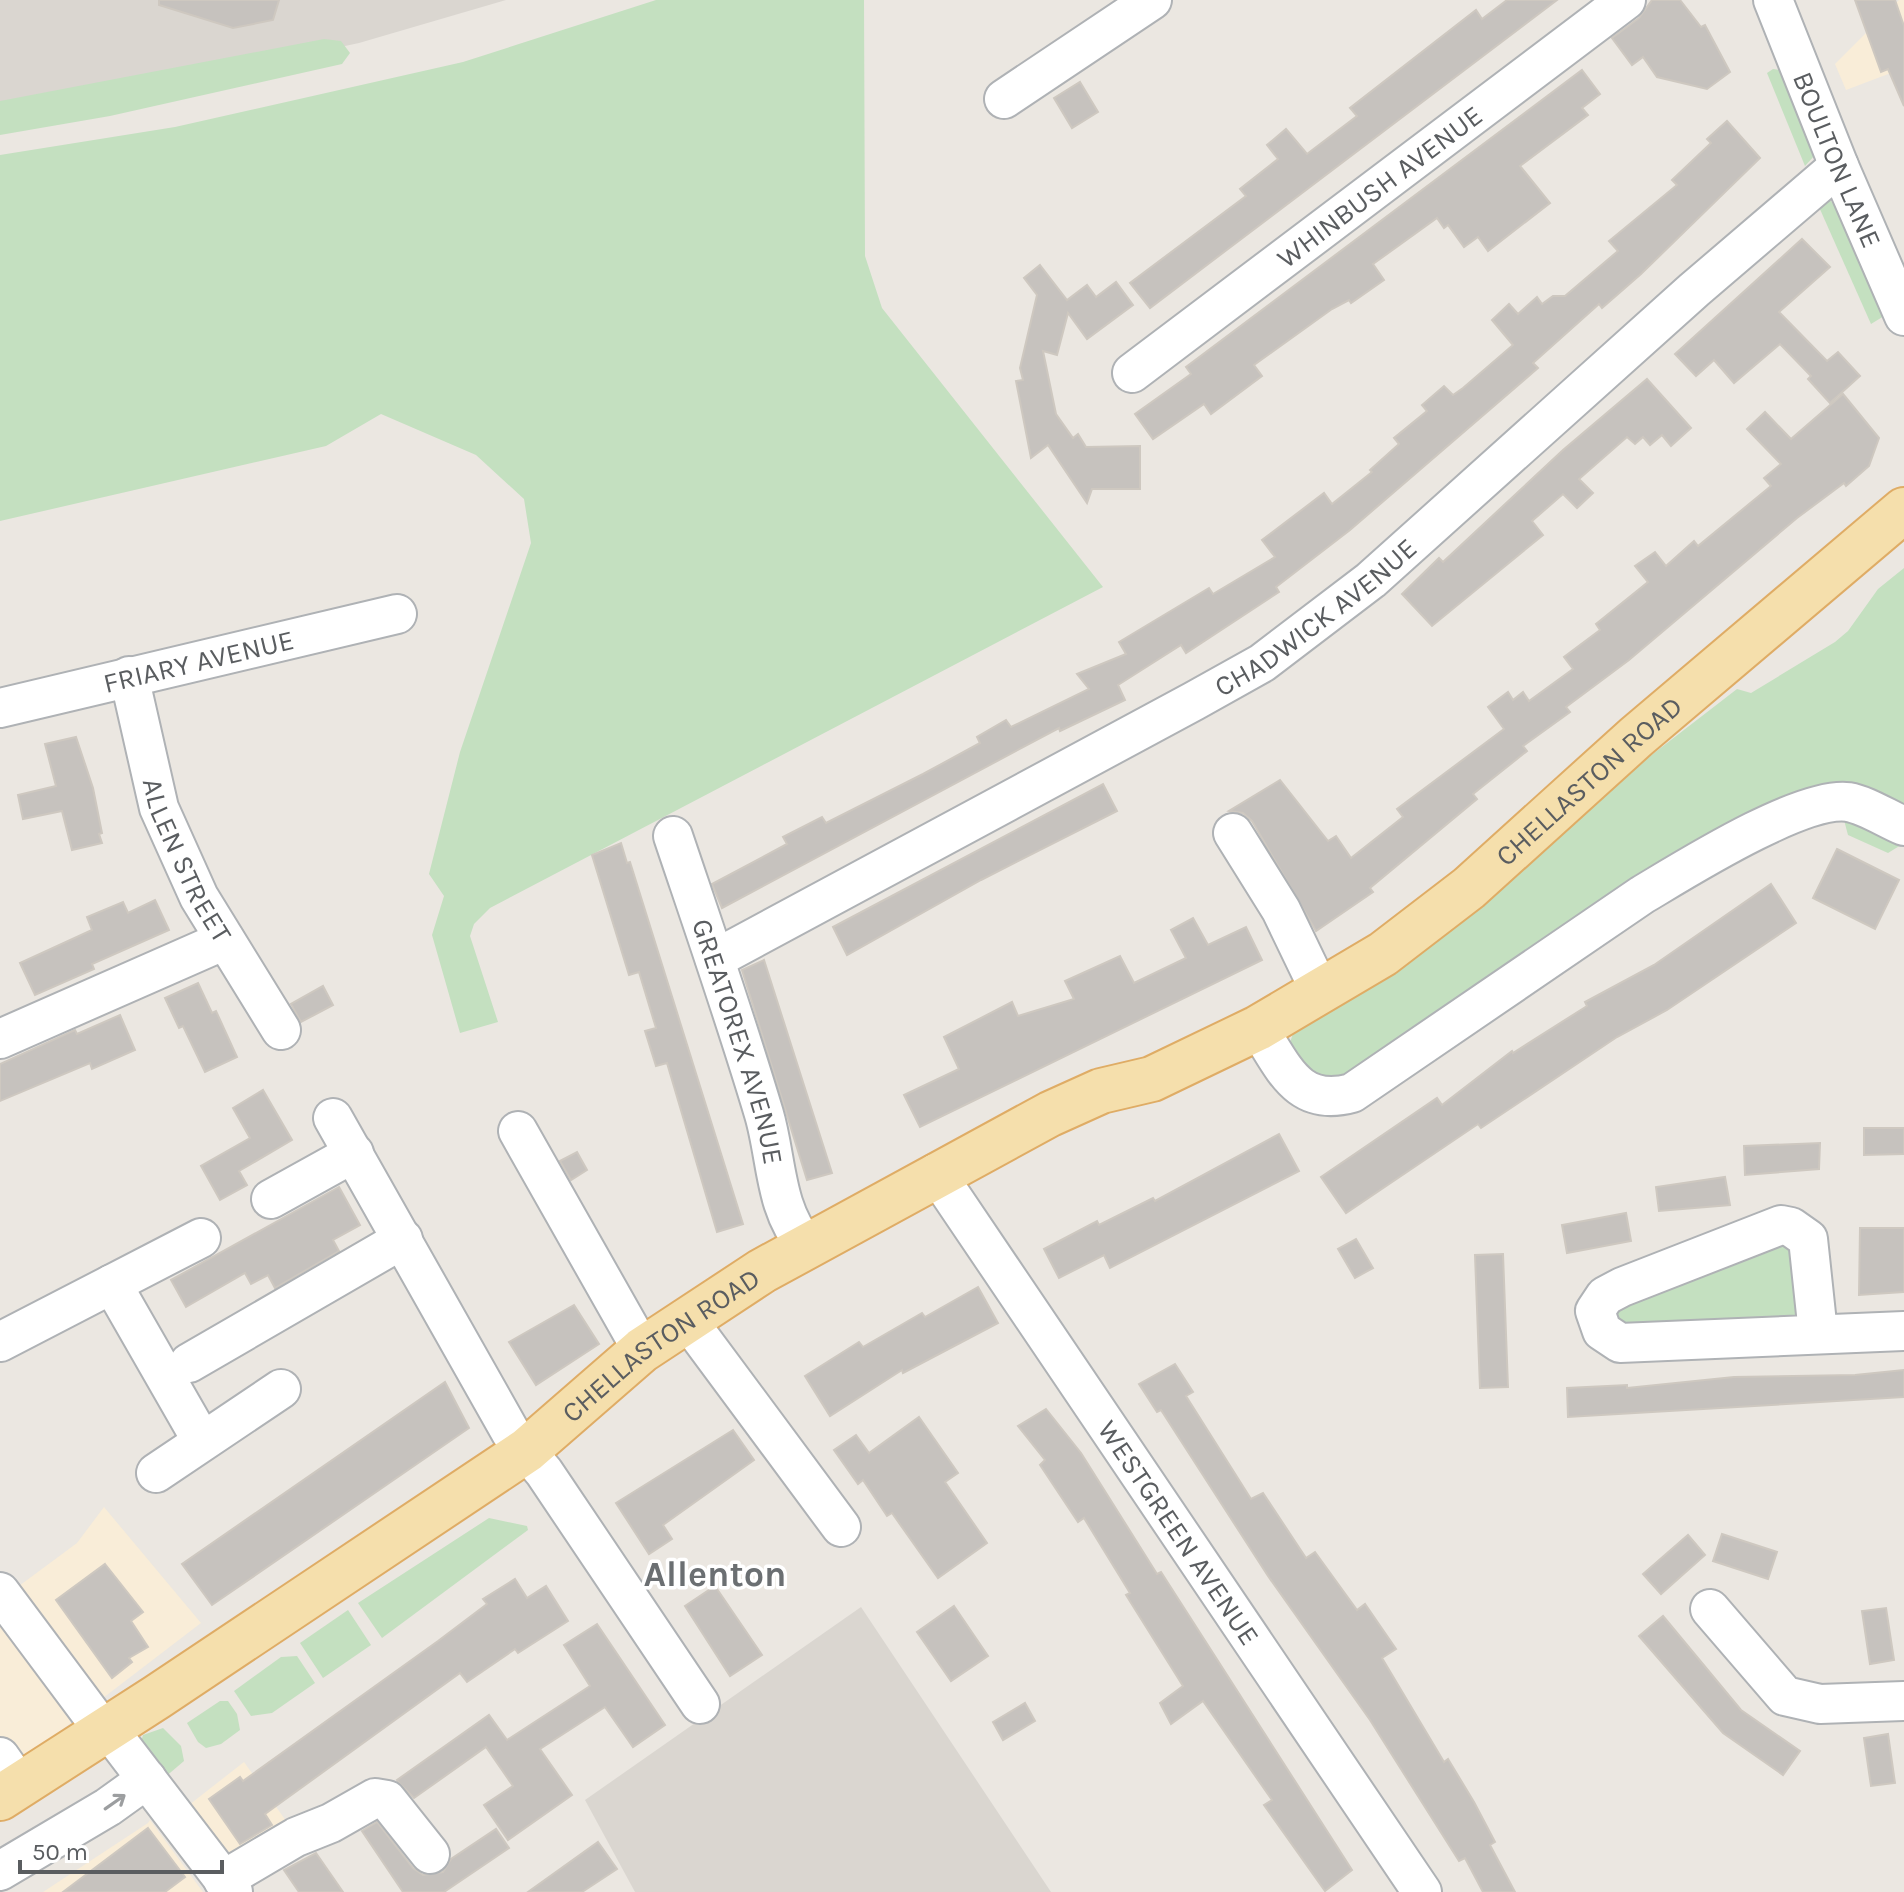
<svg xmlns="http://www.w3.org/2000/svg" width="1904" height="1892" viewBox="0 0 1904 1892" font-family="Karla,sans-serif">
	<rect width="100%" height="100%" fill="#ebe7e1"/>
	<g fill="#f9edd8">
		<path d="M1899 0H1904V68L1846 90 1835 64Z"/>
		<path d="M104 1507 201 1623 73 1721 18 1767 0 1739V1600L77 1543Z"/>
		<path d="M244 1762 294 1832 241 1875 189 1805Z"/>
		<path d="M150 1820 203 1892H43L148 1823Z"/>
	</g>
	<g fill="#dad6d0">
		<path d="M0 0H506L359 43 0 120Z"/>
		<path d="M861 1607 1051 1892H635L585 1800Z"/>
	</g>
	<g fill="#c4e0c0">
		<path d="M656 0H864L865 256 882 308 1103 587 490 908 474 924 470 936 498 1022 460 1033 432 935 444 896 429 874 460 752 531 543 524 499 476 455 381 414 326 446 0 521V155L175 127 463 62Z"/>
		<path d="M324 39 341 41 350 53 342 64 110 116 0 135V101Z"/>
		<path d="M1773 69 1780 70 1815 155 1805 166 1767 73Z"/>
		<path d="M1822 198 1830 200 1839 211 1884 316 1871 324 1819 207Z"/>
		<path d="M1904 568V816L1845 792 1362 1077 1311 1081 1289 1045 1294 1031 1737 689 1751 693 1835 642 1848 631 1878 589Z"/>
		<path d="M1844 820 1860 824 1901 845 1888 853 1848 835Z"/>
		<path d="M1791 1240 1800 1322 1621 1331 1610 1304Z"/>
		<path d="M489 1518 527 1526 528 1530 382 1638 358 1603Z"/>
		<path d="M348 1610 371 1645 323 1678 300 1643Z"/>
		<path d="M297 1656 315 1683 272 1713 251 1716 234 1691 281 1657Z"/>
		<path d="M220 1701H228L237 1714 240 1730 221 1744 206 1748 198 1742 187 1723Z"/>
		<path d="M163 1728 181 1746 184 1761 164 1778 139 1749 143 1735Z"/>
	</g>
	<g fill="#c6c2be" stroke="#cec8c0" stroke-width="2">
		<path d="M159 0H279L273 20 233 28 159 5Z"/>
		<path d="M1507 0H1557L1150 308 1130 283 1246 196 1240 189 1278 159 1267 145 1286 129 1307 154 1357 116 1350 108 1476 10 1482 19Z"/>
		<path d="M1652 0H1680L1701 27 1705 25 1730 72 1707 89 1657 77 1643 57 1632 65 1612 38 1639 18Z"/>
		<path d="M1855 0H1895L1904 26V106L1888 69 1881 72Z"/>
		<path d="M1582 70 1600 94 1582 108 1588 115 1520 166 1550 203 1488 251 1478 237 1464 247 1448 225 1444 228 1437 218 1373 264 1384 280 1351 303 1349 300 1332 309 1254 365 1262 376 1211 414 1204 404 1153 439 1135 414 1191 374 1186 367Z"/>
		<path d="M1080 82 1098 112 1072 128 1054 98Z"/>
		<path d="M1727 121 1760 158 1641 274 1602 308 1599 304 1533 363 1538 368 1350 530 1276 587 1279 592 1186 653 1181 645 1118 685 1125 700 1060 731 1059 728 722 908 712 884 787 844 783 837 822 817 826 823 923 774 980 743 977 737 1006 720 1011 727 1089 689 1077 674 1126 654 1119 642 1209 588 1213 594 1275 557 1262 540 1324 493 1332 504 1372 472 1370 470 1399 444 1394 438 1427 411 1422 405 1444 386 1453 395 1463 388 1513 345 1492 320 1509 304 1518 314 1537 297 1542 304 1553 296H1565L1618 251 1609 241 1677 185 1672 180 1711 143 1707 139Z"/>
		<path d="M1802 239 1830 267 1779 312 1827 361 1838 352 1860 376 1830 403 1808 379 1811 376 1780 344 1734 383 1714 360 1696 376 1675 354Z"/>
		<path d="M1040 265 1067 300 1087 285 1096 297 1116 282 1133 305 1087 339 1068 313 1057 355 1043 351 1056 414 1073 438 1078 434 1086 447 1140 446V489H1092L1087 503 1048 445 1031 458 1016 381 1023 380 1020 368 1037 295 1024 278Z"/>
		<path d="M1647 379 1691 428 1671 446 1662 435 1650 445 1643 437 1635 444 1627 437 1579 479 1593 493 1577 508 1563 494 1532 521 1543 535 1432 626 1402 594 1439 558 1443 562 1563 450Z"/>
		<path d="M1843 394 1879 438 1869 466 1846 486 1844 483 1797 518 1629 660 1566 707 1570 712 1523 746 1527 751 1473 794 1477 799 1370 888 1373 892 1316 931 1252 821 1243 813 1229 811 1280 780 1328 841 1336 836 1351 858 1403 817 1397 809 1504 729 1488 707 1508 692 1513 700 1523 692 1529 701 1573 669 1564 657 1600 630 1596 624 1648 582 1635 566 1655 552 1666 566 1694 541 1698 546 1771 486 1764 478 1781 464 1747 429 1765 412 1791 439Z"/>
		<path d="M76 737 93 788 102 833 99 834 102 843 72 850 62 811 23 819 18 795 56 786 45 744Z"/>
		<path d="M1103 784 1117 811 981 880 847 955 833 927Z"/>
		<path d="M621 843 627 863 630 862 743 1224 717 1232 667 1063 656 1066 645 1031 656 1028 639 972 629 975 592 855Z"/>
		<path d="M1837 849 1899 880 1875 929 1813 898Z"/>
		<path d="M1771 884 1796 923 1667 1010 1617 1037 1481 1128 1478 1124 1346 1213 1321 1177 1437 1098 1442 1105 1512 1051 1513 1053 1587 1006 1585 1002 1654 965Z"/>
		<path d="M155 900 169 930 92 964 94 969 35 995 20 963 92 930 87 917 123 902 128 913Z"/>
		<path d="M1193 918 1208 945 1246 927 1262 960 920 1127 904 1095 959 1069 944 1037 1012 1002 1018 1016 1074 999 1065 981 1120 956 1134 983 1186 958 1171 930Z"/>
		<path d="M764 960 832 1173 807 1180 742 970Z"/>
		<path d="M198 983 212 1013 216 1011 237 1057 205 1072 183 1026 179 1028 165 998Z"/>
		<path d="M323 986 333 1005 301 1022 291 1004Z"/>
		<path d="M120 1015 135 1050 92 1069 90 1063 0 1101V1064L75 1030 77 1034Z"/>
		<path d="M263 1090 292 1140 239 1171 247 1185 220 1200 201 1166 250 1138 233 1108Z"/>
		<path d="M1864 1128H1904V1154L1864 1155Z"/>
		<path d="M1279 1134 1299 1171 1110 1268 1104 1255 1059 1278 1044 1249 1097 1221 1099 1225 1153 1198 1155 1201Z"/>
		<path d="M1820 1143 1819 1169 1745 1175 1744 1146Z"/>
		<path d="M577 1152 587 1170 571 1180 560 1161Z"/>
		<path d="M1725 1177 1730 1205 1659 1211 1656 1187Z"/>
		<path d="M339 1187 360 1225 333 1240 339 1251 275 1288 268 1275 251 1284 245 1273 186 1307 171 1280Z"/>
		<path d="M1626 1213 1631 1241 1567 1253 1562 1225Z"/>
		<path d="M1860 1228H1904V1292L1859 1295Z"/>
		<path d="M1356 1239 1373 1268 1355 1278 1338 1249Z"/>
		<path d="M1503 1254 1508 1387 1480 1388 1475 1255Z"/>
		<path d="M978 1287 998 1323 903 1373 902 1370 830 1416 805 1376 859 1342 863 1347 922 1313 925 1317Z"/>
		<path d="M574 1305 599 1344 536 1385 509 1342Z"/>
		<path d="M1175 1364 1193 1392 1186 1396 1251 1499 1263 1493 1306 1558 1315 1552 1357 1610 1365 1604 1396 1649 1382 1658 1444 1762 1448 1759 1474 1802 1495 1842 1490 1845 1515 1892H1483L1465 1858 1459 1861 1370 1720 1268 1576 1161 1410 1157 1412 1139 1384Z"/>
		<path d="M1904 1370V1397L1568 1417 1567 1388 1627 1385V1388L1734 1377 1855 1375Z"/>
		<path d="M445 1382 469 1428 212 1605 182 1564Z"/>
		<path d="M1046 1409 1081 1453 1157 1574 1161 1572 1352 1870 1325 1891 1264 1805 1272 1800 1203 1701 1171 1724 1160 1703 1183 1686 1126 1595 1130 1593 1084 1518 1078 1522 1040 1465 1045 1460 1018 1426Z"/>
		<path d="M919 1417 958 1473 945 1482 987 1543 938 1578 892 1513 887 1516 863 1480 858 1484 834 1450 856 1435 869 1453Z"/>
		<path d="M733 1430 754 1460 663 1525 672 1539 649 1554 616 1503Z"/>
		<path d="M1722 1534 1777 1552 1768 1579 1713 1561Z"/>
		<path d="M1688 1535 1705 1555 1661 1594 1643 1574Z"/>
		<path d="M105 1564 143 1612 131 1621 148 1647 129 1658 132 1662 112 1678 56 1600Z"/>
		<path d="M515 1579 527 1598 546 1586 568 1621 518 1653 515 1649 467 1682 460 1673 265 1814 272 1825 240 1844 209 1799 240 1777 243 1781 438 1641 487 1604 483 1599Z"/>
		<path d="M715 1586 762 1655 730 1676 685 1606Z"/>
		<path d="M954 1606 988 1656 951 1681 917 1632Z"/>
		<path d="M1886 1608 1894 1660 1870 1664 1862 1611Z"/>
		<path d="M1663 1616 1741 1710 1800 1751 1783 1775 1723 1733 1639 1636Z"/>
		<path d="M597 1624 665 1725 633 1747 605 1707 540 1749 572 1795 508 1840 484 1805 513 1786 486 1747 414 1798 399 1783 397 1780 489 1715 507 1740 590 1686 564 1645Z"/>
		<path d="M1025 1703 1035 1721 1003 1740 993 1722Z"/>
		<path d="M1888 1734 1895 1783 1871 1786 1864 1738Z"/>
		<path d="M377 1822 413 1868 423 1875 443 1872 451 1859 496 1829 509 1848 444 1892H403L362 1831Z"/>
		<path d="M148 1828 185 1877 165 1892H63Z"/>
		<path d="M598 1842 617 1869 582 1892H528Z"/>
		<path d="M316 1853 343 1892H299L284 1870Z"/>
	</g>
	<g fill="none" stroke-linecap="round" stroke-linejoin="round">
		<defs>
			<g id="minor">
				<path id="s1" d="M1773 0 1839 166 1904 316"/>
				<path d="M1004 99 1152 0"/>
				<path id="s2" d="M1132 373 1626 0"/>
				<path id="s3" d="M129 676 159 808 199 897 281 1030"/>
				<path id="s4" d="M0 708 397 614"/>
				<path d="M1233 833 1281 910 1320 991"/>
				<path id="s5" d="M673 836C704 928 736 1020 764 1114 777 1158 774 1209 806 1245"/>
				<path id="s6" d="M715 959 1194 701 1262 663 1371 580 1694 290 1839 166"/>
				<path d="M1258 1028C1284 1067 1297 1108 1352 1093L1642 895C1684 870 1801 796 1848 802 1866 805 1887 819 1904 826"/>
				<path d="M0 1039 225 940"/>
				<path d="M333 1118 511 1433 544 1472 700 1704"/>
				<path d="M518 1131 642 1350"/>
				<path id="s7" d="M936 1173 1422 1892"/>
				<path d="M271 1199 354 1153"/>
				<path d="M112 1284 202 1441"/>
				<path d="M686 1318 841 1527"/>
				<path d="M1818 1333 1808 1239 1791 1227 1781 1225 1622 1287 1605 1296 1595 1311 1602 1331 1620 1343 1904 1331"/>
				<path d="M0 1342 201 1238"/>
				<path d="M189 1363 403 1239"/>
				<path d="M156 1473 281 1389"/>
				<path d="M0 1592 103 1730 119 1743 233 1892"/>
				<path d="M1710 1609 1785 1696 1820 1704 1904 1701"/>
				<path d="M0 1757 19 1784"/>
				<path d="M0 1871 108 1807 147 1779"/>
				<path d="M223 1880 296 1837 331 1823 375 1798 387 1800 430 1854"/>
			</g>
			<g id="major">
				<path id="s8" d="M0 1798 157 1697 527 1450 642 1350 762 1271 1050 1114 1101 1091 1152 1079 1258 1028 1383 954 1469 888 1636 737 1904 510"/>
			</g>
		</defs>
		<use href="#minor" stroke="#afb2b5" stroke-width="42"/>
		<use href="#major" stroke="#dfac65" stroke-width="48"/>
		<use href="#minor" stroke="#fff" stroke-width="38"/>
		<use href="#major" stroke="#f5dfac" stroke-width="44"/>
	</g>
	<defs><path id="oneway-shaft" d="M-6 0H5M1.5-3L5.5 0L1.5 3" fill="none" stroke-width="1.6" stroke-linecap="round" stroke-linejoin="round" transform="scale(2)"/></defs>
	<use stroke="#9c9ea0" href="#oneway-shaft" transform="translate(115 1802) rotate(-35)"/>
	<g text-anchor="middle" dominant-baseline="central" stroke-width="7" stroke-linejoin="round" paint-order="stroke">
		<g font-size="28" fill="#5a5d60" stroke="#fff">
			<text stroke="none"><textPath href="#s1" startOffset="172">BOULTON LANE</textPath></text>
			<text stroke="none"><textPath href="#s2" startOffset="310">WHINBUSH AVENUE</textPath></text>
			<text stroke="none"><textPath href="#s6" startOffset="692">CHADWICK AVENUE</textPath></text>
			<text stroke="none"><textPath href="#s4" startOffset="204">FRIARY AVENUE</textPath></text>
			<text stroke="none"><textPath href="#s8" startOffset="1896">CHELLASTON ROAD</textPath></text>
			<text stroke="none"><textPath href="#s3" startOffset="194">ALLEN STREET</textPath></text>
			<text stroke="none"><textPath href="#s5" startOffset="216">GREATOREX AVENUE</textPath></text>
			<text stroke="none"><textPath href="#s8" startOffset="802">CHELLASTON ROAD</textPath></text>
			<text stroke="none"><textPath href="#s7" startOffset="434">WESTGREEN AVENUE</textPath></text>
		</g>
		<g font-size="36" font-weight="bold" fill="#6b6f72" stroke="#fff">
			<text x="715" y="1574">Allenton</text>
		</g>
	</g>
	<path d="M20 1860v12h202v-12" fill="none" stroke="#5a5d60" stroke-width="4"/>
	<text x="32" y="1860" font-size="24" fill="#5a5d60" stroke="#ffffff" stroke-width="6" paint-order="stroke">50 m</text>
</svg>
